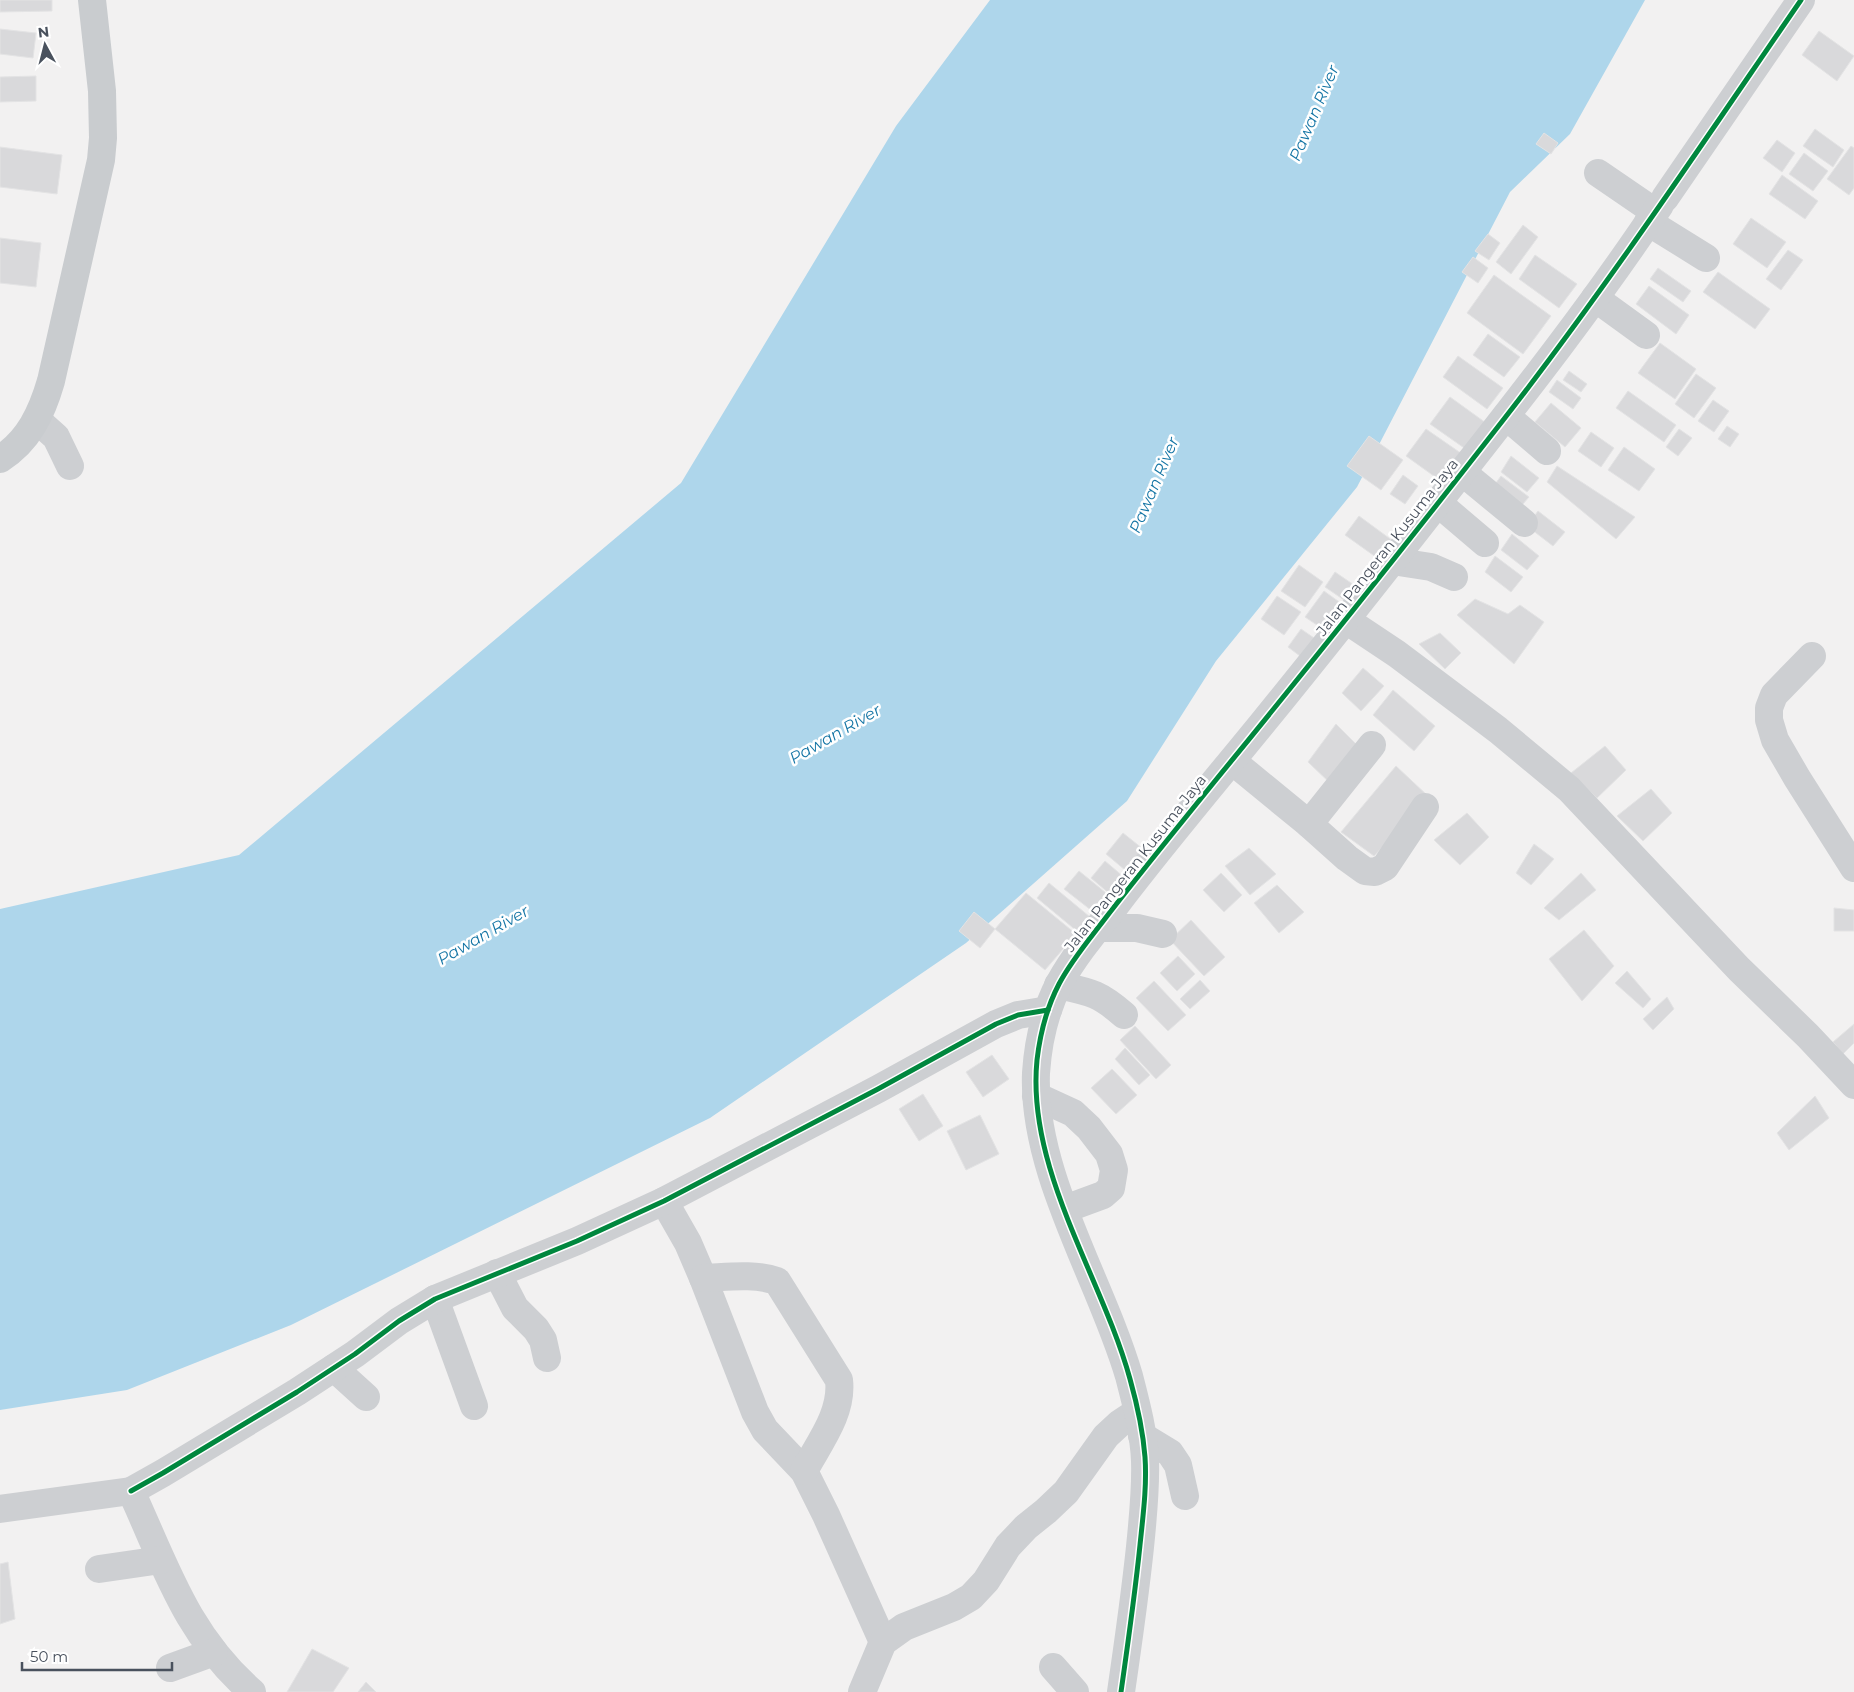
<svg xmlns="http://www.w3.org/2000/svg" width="1854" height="1692" viewBox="0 0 1854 1692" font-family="Montserrat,sans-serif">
	<rect width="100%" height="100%" fill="#f2f1f1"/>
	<path fill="#aed6eb" d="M990 0H1645L1570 134 1510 192 1357 487 1216 661 1127 801 966 943 710 1118 291 1325 127 1390 0 1410V909L239 855 681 483 896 126Z"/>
	<g fill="#d9d9db" stroke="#e3e3e4">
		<path d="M0 0H52V11L0 12Z"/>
		<path d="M0 29 36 33 33 58 0 54Z"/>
		<path d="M1819 31 1854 56 1837 81 1802 55Z"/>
		<path d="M36 76V101L0 102V77Z"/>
		<path d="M1815 129 1844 150 1833 167 1803 146Z"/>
		<path d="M1544 133 1558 143 1551 154 1536 144Z"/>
		<path d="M1777 140 1795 153 1782 172 1763 158Z"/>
		<path d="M1851 146 1854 148V188L1849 195 1827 179Z"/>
		<path d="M0 147 62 155 57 194 0 187Z"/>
		<path d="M1804 153 1828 171 1813 191 1789 174Z"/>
		<path d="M1782 175 1818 201 1805 219 1769 194Z"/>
		<path d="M1751 218 1786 242 1767 268 1733 244Z"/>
		<path d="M1523 225 1538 237 1511 274 1496 262Z"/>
		<path d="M1488 234 1500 243 1489 260 1475 251Z"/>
		<path d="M0 238 41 243 36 287 0 283Z"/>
		<path d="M1788 250 1803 260 1781 290 1766 279Z"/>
		<path d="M1535 255 1577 284 1559 308 1519 279Z"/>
		<path d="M1473 257 1488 268 1478 283 1462 272Z"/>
		<path d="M1658 268 1691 291 1683 302 1650 279Z"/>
		<path d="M1718 272 1770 309 1755 329 1703 292Z"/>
		<path d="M1494 275 1551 316 1523 354 1467 313Z"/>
		<path d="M1649 286 1689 315 1676 334 1636 304Z"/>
		<path d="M1488 334 1520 357 1504 377 1473 355Z"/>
		<path d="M1660 343 1696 369 1675 399 1638 373Z"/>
		<path d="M1458 356 1503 388 1487 409 1443 377Z"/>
		<path d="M1569 371 1587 384 1581 392 1563 380Z"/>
		<path d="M1696 374 1716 388 1694 418 1675 404Z"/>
		<path d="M1557 380 1581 398 1573 409 1549 392Z"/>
		<path d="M1628 391 1676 425 1664 442 1616 408Z"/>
		<path d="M1450 397 1486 423 1467 450 1430 424Z"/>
		<path d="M1713 400 1729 411 1714 432 1698 421Z"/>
		<path d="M1551 403 1581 428 1565 447 1535 422Z"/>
		<path d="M1727 426 1739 434 1730 447 1718 439Z"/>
		<path d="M1426 429 1465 456 1445 484 1406 456Z"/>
		<path d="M1679 429 1692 438 1678 456 1666 447Z"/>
		<path d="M1591 432 1614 448 1601 467 1578 451Z"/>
		<path d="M1369 436 1403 460 1381 490 1347 466Z"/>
		<path d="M1624 447 1655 469 1639 491 1608 470Z"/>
		<path d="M1511 456 1539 478 1527 492 1501 472Z"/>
		<path d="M1557 466 1635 517 1616 539 1547 482Z"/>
		<path d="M1403 475 1418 486 1405 504 1390 494Z"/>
		<path d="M1501 476 1529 497 1516 512 1490 491Z"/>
		<path d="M1538 511 1565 532 1553 546 1527 526Z"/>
		<path d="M1359 516 1393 541 1380 560 1345 535Z"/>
		<path d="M1512 534 1539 556 1527 570 1501 550Z"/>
		<path d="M1495 556 1523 577 1511 592 1485 572Z"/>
		<path d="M1299 565 1323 582 1305 607 1281 591Z"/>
		<path d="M1335 572 1354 585 1344 600 1325 587Z"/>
		<path d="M1324 591 1342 604 1323 629 1305 617Z"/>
		<path d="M1277 596 1301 612 1284 635 1261 619Z"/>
		<path d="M1475 599 1508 614 1520 605 1544 622 1514 664 1457 615Z"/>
		<path d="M1301 629 1317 640 1304 659 1288 647Z"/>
		<path d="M1440 633 1461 653 1445 669 1419 644Z"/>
		<path d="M1363 668 1384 686 1361 711 1342 693Z"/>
		<path d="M1393 690 1435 726 1414 751 1373 715Z"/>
		<path d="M1336 724 1361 749 1331 784 1308 762Z"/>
		<path d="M1605 746 1626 770 1597 798 1571 773Z"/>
		<path d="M1396 766 1429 797 1374 856 1341 832Z"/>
		<path d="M1651 789 1672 813 1643 841 1617 816Z"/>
		<path d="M1467 813 1489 837 1460 865 1434 840Z"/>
		<path d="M1123 833 1143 849 1125 870 1106 854Z"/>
		<path d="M1534 844 1554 859 1531 885 1516 873Z"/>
		<path d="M1249 848 1276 874 1250 895 1225 866Z"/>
		<path d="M1105 861 1125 878 1111 895 1091 878Z"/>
		<path d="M1079 871 1111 897 1096 914 1064 889Z"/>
		<path d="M1221 873 1242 895 1224 912 1203 890Z"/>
		<path d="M1581 873 1596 890 1559 920 1544 908Z"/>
		<path d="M1049 883 1090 917 1078 932 1037 898Z"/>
		<path d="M1277 885 1304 912 1279 933 1254 903Z"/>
		<path d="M1026 893 1076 934 1045 970 995 929Z"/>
		<path d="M1834 908 1854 910V931H1834Z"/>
		<path d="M974 912 995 929 980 948 959 931Z"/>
		<path d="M1191 920 1225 957 1204 976 1170 940Z"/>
		<path d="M1584 930 1614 966 1582 1001 1549 959Z"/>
		<path d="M1178 956 1195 974 1177 991 1160 973Z"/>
		<path d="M1627 971 1651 999 1643 1008 1615 983Z"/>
		<path d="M1200 980 1210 991 1190 1009 1180 999Z"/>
		<path d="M1154 981 1186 1015 1168 1031 1136 998Z"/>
		<path d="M1667 997 1674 1009 1653 1030 1643 1019Z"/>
		<path d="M1854 1024V1043L1843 1054 1833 1042Z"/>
		<path d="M1135 1026 1171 1065 1156 1079 1120 1040Z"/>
		<path d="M1125 1048 1150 1075 1139 1085 1115 1059Z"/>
		<path d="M992 1055 1009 1079 983 1097 966 1072Z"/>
		<path d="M1112 1069 1137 1095 1116 1114 1091 1088Z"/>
		<path d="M923 1094 943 1126 919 1141 899 1109Z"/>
		<path d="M1815 1096 1829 1118 1789 1150 1777 1133Z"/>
		<path d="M980 1115 999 1154 966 1170 947 1131Z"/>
		<path d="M8 1562 15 1619 0 1624V1564Z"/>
		<path d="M312 1649 349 1668 333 1692H287Z"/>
		<path d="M366 1682 376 1692H358Z"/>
	</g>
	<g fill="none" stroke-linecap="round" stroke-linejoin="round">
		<g stroke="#cdcfd2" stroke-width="28">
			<path d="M1598 173 1655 212"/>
			<path d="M1665 198 1801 0"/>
			<path d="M1648 222 1706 258"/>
			<path d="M1595 298 1646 335"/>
			<path d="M1506 416 1547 451"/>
			<path d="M37 420 56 437 70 466"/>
			<path d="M1462 472 1524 523"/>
			<path d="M1438 503 1485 543"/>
			<path d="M1392 561 1431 567 1454 577"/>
			<path d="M1346 620 1397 654 1498 730 1569 789 1739 969 1808 1036 1854 1085"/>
			<path d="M1812 656 1774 695 1769 708V720L1775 740 1797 778 1854 868"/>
			<path d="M1232 761 1309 824 1347 858 1365 871 1375 872 1385 867 1425 807"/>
			<path d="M1309 824 1372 745"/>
			<path d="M1098 928H1137L1163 934"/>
			<path d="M1058 985C1090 992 1099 993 1124 1015"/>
			<path d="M1036 1096 1073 1113 1089 1128 1109 1154 1114 1170 1111 1188 1103 1195 1065 1209"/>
			<path d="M664 1201 688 1243 703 1278 755 1412 765 1430 804 1471 826 1515 883 1642"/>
			<path d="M497 1273 515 1308 536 1329 543 1340 547 1358"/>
			<path d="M703 1278C728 1277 753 1273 777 1281L839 1380C843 1413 819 1443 804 1471"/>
			<path d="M435 1299 474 1406"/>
			<path d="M334 1368 366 1397"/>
			<path d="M1142 1436 1170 1453 1178 1465 1185 1496"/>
			<path d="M131 1491 163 1473 297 1392 355 1354 399 1321 435 1299 577 1241 664 1201 878 1089 996 1024 1018 1015 1048 1010"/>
			<path d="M0 1509 131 1491C166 1567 186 1634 252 1692"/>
			<path d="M99 1569 161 1560"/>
			<path d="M1053 1667 1075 1692"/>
			<path d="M170 1668 214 1652"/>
			<path d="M862 1692 883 1642 904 1627 954 1607 971 1597 986 1581 1008 1546 1026 1527 1046 1511 1066 1492 1106 1436 1119 1424 1137 1412"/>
			<path d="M1121 1692C1128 1644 1135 1595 1140 1547 1143 1518 1146 1489 1145 1461 1144 1433 1136 1403 1129 1376 1101 1280 1032 1174 1036 1073 1038 1043 1045 1010 1060 982 1075 955 1096 930 1115 906 1162 844 1212 785 1261 725 1327 644 1391 563 1454 482 1525 392 1596 301 1660 205"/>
		</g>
		<path stroke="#c9cccf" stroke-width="28" d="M0 459C29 441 42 412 51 381L101 160 103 138 102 91 92 0"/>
		<defs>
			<g id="cycleway">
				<path d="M131 1491 163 1473 297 1392 355 1354 399 1321 435 1299 577 1241 664 1201 878 1089 996 1024 1018 1015 1048 1010"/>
				<path d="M1121 1692C1128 1643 1135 1594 1140 1545 1143 1516 1147 1486 1145 1457 1143 1431 1137 1404 1130 1379 1102 1277 1026 1169 1037 1060 1040 1034 1047 1007 1059 984 1071 961 1088 941 1104 920 1140 873 1178 827 1215 781 1313 661 1409 541 1504 419 1609 284 1704 141 1801 0"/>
			</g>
		</defs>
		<use href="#cycleway" stroke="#fff" stroke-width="8"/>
		<use href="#cycleway" stroke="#00873e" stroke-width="5"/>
	</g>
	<g text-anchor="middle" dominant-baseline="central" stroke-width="5" stroke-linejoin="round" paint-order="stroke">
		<g font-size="15" fill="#49515d" stroke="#fff">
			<text transform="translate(1387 547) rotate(-52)">Jalan Pangeran Kusuma Jaya</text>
			<text transform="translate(1135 863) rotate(-52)">Jalan Pangeran Kusuma Jaya</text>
		</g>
		<g font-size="16" font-style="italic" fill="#1475a5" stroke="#fff">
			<text transform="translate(1314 113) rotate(-67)">Pawan River</text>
			<text transform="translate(1154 485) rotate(-67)">Pawan River</text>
			<text transform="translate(835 734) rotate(-30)">Pawan River</text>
			<text transform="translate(483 935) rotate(-30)">Pawan River</text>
		</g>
	</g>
	<g transform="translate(45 45) rotate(353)" stroke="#ffffff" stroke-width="4" paint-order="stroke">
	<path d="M0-4L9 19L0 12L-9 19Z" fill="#49515d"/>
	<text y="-8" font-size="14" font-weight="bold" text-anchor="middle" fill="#49515d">N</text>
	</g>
	<path d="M22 1662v8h150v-8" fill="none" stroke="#49515d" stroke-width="2.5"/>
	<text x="30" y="1662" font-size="15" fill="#49515d" stroke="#ffffff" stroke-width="4" paint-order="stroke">50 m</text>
</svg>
